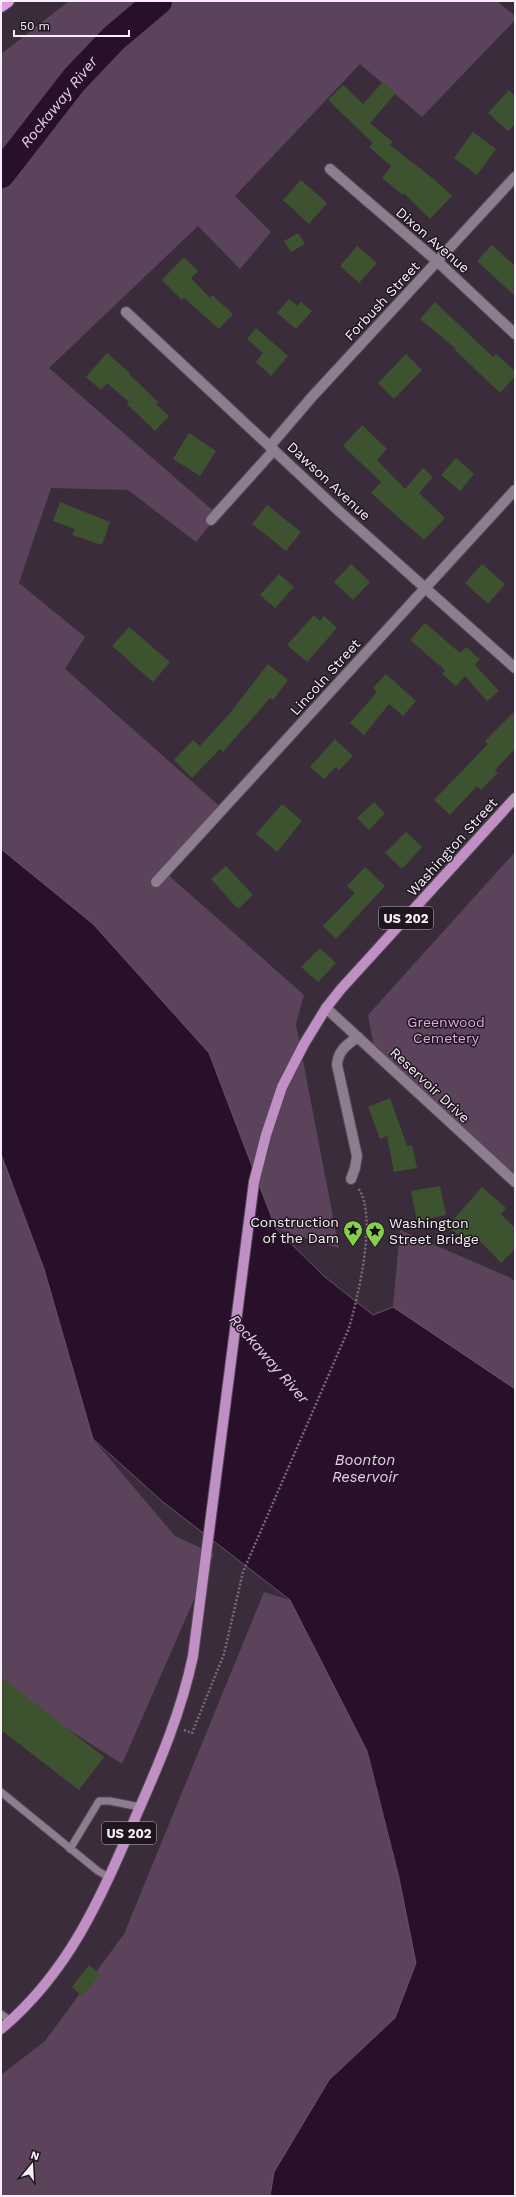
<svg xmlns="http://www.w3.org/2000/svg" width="516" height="2197" viewBox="0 0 516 2197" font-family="'Work Sans',sans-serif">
	<rect width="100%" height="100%" fill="#3b2c3c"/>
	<g fill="#5a435b">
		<path d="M69 1H497L515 16V20L422 117 360 64 235 196 271 232 240 269 198 226 49 368 218 515 196 542 128 490 51 488 19 583 85 637 65 669 224 810 167 874 304 995 296 1024 339 1248 276 1229 209 1053 1 849V54Z"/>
		<path d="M515 852V1184L376 1059 368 1015Z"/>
		<path d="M1 1154 44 1269 93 1439 175 1536 214 1554 122 1764 1 1686Z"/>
		<path d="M400 1230 511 1278 515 1282V1389L393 1307Z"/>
		<path d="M264 1592 290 1600 367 1751 399 1878 416 1963 395 2018 329 2080 274 2172 270 2196H1V2075L45 2041 124 1934Z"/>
	</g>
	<path fill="#280f2a" stroke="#675268" d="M1 849 93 924 209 1053 276 1229 325 1277 373 1315 393 1307 515 1389V2196H270L274 2172 329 2080 395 2018 416 1963 399 1878 367 1751 290 1600 163 1502 93 1439 44 1269 1 1154Z"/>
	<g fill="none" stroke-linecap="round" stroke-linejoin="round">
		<path stroke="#280f2a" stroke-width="28" d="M1 174 74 80 114 38 158 1"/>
	</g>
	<g fill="#3d522f">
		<path d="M383 82 396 93 370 123 393 142 390 145 436 181 452 196 430 219 404 193 403 195 382 178 391 166 369 147 373 143 328 100 343 85 363 104Z"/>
		<path d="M509 90 515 96V124L508 131 488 113Z"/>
		<path d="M473 132 496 149 477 175 454 158Z"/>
		<path d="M301 180 327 203 309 224 283 200Z"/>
		<path d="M298 233 305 244 291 252 284 241Z"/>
		<path d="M492 245 515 266V296L477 261Z"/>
		<path d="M357 246 377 263 359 283 340 266Z"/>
		<path d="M184 257 198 271 191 278 210 298 212 295 233 314 219 329 184 298 182 300 162 280Z"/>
		<path d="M289 299 297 306 301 302 312 311 296 329 277 313Z"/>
		<path d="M435 302 493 357 496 354 515 371V376L500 393 454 349 455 348 420 319Z"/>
		<path d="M256 328 288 356 271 376 256 362 263 353 247 339Z"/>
		<path d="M107 353 130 373 129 374 158 402 156 404 169 416 155 431 127 404 129 402 107 383 101 390 86 377Z"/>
		<path d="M406 354 422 370 394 399 378 383Z"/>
		<path d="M362 425 387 449 377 460 405 489 423 468 433 477 419 493 445 518 424 540 371 493 381 482 343 446Z"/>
		<path d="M189 433 216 451 200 476 173 459Z"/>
		<path d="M456 458 474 474 460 491 441 475Z"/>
		<path d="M60 502 110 522 102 545 72 535 75 529 53 521Z"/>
		<path d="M267 505 301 532 286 551 252 524Z"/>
		<path d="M351 564 370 582 353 600 334 582Z"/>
		<path d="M482 564 505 584 488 604 465 583Z"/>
		<path d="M279 574 294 587 275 608 260 595Z"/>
		<path d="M314 615 320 621 324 616 337 628 307 662 287 645Z"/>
		<path d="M425 623 460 653 466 647 480 659 475 665 499 691 487 701 465 676 456 686 442 674 445 670 410 640Z"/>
		<path d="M129 627 170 662 153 682 112 646Z"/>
		<path d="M268 664 288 680 273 700 270 698 223 752 220 749 192 778 174 760 193 740 200 746 230 713Z"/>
		<path d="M386 674 416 701 403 716 389 704 364 735 350 723 377 692 373 688Z"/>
		<path d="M515 711V749L495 770 498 773 481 790 477 786 450 815 434 800 488 744 485 741Z"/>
		<path d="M335 739 353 756 339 770 336 767 324 779 310 767Z"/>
		<path d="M374 802 385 813 369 830 357 818Z"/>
		<path d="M282 804 302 821 277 852 256 834Z"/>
		<path d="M406 832 422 847 402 869 385 853Z"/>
		<path d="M226 866 253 895 238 909 211 879Z"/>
		<path d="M365 867 385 886 336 939 323 926 355 893 347 886Z"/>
		<path d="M320 948 336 963 318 982 301 967Z"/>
		<path d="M390 1098 407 1146 412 1145 417 1168 394 1172 387 1136 380 1139 368 1107Z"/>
		<path d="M440 1186 446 1215 417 1221 411 1191Z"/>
		<path d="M482 1187 506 1208 501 1214 515 1228V1249L501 1263 478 1239 471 1246 448 1226Z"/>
		<path d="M1 1677 104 1757 79 1790 1 1730Z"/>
		<path d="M89 1965 100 1974 82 1996 72 1987Z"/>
	</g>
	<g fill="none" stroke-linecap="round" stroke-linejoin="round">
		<defs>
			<g id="service">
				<path d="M1 1792 98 1871 110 1878"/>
				<path d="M70 1849 99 1801H110L140 1807"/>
				<path d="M1 2014 11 2021"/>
			</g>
			<g id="minor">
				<path d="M330 169 438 262 515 334"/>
				<path d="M126 312 341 513 515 668"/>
				<path d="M270 446 311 398 515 177"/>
				<path d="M211 520 274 450"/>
				<path d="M156 882 515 490"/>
				<path d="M326 1008 515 1182"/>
				<path d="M351 1179 355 1168 357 1156 337 1065C338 1051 346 1045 358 1037"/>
			</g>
			<path id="primary" d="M1 2029C70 1971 101 1897 136 1816 159 1764 181 1713 193 1656L254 1182 266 1135 282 1087 304 1044 326 1008 341 989 515 798"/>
			<path id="motorway" d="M1 6 8 1"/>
		</defs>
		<use href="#service" stroke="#564957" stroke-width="9"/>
		<use href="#minor" stroke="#564957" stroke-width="12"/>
		<use href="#primary" stroke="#564957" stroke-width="12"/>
		<use href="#motorway" stroke="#564957" stroke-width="14"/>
		<path stroke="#786b79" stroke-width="2.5" stroke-dasharray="2 2" stroke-linecap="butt" d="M184 1730 192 1733 224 1654 243 1572 349 1328C358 1297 378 1214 358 1188"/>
		<use href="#service" stroke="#8e7d8f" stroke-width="7"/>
		<use href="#minor" stroke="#8e7d8f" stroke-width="10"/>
		<use href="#primary" stroke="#c08fc3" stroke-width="10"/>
		<use href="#motorway" stroke="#e19be6" stroke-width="12"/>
	</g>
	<defs>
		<symbol id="sight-pin" viewBox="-11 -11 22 30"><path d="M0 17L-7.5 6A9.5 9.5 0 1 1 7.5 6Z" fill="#86cf4c" stroke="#1e171e"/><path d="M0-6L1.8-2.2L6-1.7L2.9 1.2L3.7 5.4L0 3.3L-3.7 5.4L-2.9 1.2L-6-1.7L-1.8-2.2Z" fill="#111"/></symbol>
	</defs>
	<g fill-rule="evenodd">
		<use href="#sight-pin" x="342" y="1219" width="22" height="30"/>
		<use href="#sight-pin" x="364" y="1220" width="22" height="30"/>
	</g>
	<g text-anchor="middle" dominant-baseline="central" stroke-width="3" stroke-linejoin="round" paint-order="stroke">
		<g fill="#1e171e" stroke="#b7aeb8" stroke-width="1">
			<rect x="379" y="907" width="54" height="22" rx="3"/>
			<rect x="102" y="1822" width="54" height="22" rx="3"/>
		</g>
		<g font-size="13" font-weight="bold" fill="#f9effa">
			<text x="406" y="918">US 202</text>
			<text x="129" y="1833">US 202</text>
		</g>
		<g font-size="14" fill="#f9effa" stroke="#1e171e">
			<text transform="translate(433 240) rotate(41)">Dixon Avenue</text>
			<text transform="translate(382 301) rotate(-47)">Forbush Street</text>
			<text transform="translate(329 481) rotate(43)">Dawson Avenue</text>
			<text transform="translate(325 677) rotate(-48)">Lincoln Street</text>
			<text transform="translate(452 847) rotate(-48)">Washington Street</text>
			<text transform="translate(430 1085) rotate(43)">Reservoir Drive</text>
		</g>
		<g font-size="14" fill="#dcabe0" stroke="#1e171e">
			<text x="446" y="1022">Greenwood<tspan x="446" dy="16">Cemetery</tspan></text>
		</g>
		<g font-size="14" fill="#f9effa" stroke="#1e171e" text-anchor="end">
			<text x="339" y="1222">Construction<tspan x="339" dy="16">of the Dam</tspan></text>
			<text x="389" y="1223" text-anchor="start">Washington<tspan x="389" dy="16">Street Bridge</tspan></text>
		</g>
		<g font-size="15" font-style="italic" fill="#f6c3fa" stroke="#1e171e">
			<text transform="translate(59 102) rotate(-51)">Rockaway River</text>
			<text transform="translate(269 1359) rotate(49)">Rockaway River</text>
			<text x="365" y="1460">Boonton<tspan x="365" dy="17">Reservoir</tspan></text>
		</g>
	</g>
	<rect width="516" height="2197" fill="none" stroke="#f9effa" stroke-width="4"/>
	<g transform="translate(32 2165) rotate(18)" stroke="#1e171e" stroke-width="3" paint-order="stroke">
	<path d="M0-3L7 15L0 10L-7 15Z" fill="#f9effa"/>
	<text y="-6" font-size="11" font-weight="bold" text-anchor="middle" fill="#f9effa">N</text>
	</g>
	<path d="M14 30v6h115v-6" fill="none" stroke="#f9effa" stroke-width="2"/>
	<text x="20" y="30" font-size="12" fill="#f9effa" stroke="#1e171e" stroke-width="3" paint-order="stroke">50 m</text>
</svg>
